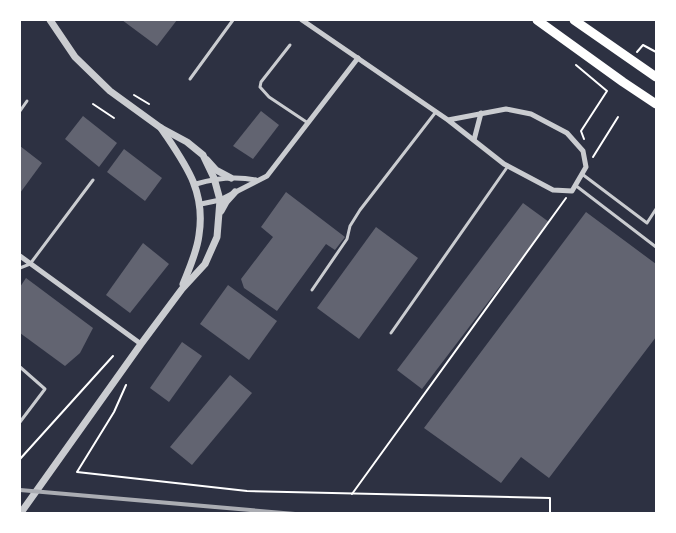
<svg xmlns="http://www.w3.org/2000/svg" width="676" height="533" viewBox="0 0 676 533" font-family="'DM Sans',sans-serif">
	<rect width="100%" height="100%" fill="#2d3142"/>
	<g fill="#626471">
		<path d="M122 20H177L157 46Z"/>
		<path d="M261 111 279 125 253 159 233 146Z"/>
		<path d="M83 116 117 143 99 167 65 139Z"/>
		<path d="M20 146 42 163 20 193Z"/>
		<path d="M124 149 162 178 145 201 107 172Z"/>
		<path d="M286 192 345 237 335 250 326 244 277 311 244 288 241 279 273 237 261 227Z"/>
		<path d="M523 203 549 222 422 389 397 370Z"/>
		<path d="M586 212 656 264V337L549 478 521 457 501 483 424 428Z"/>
		<path d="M376 227 418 258 359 339 317 308Z"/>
		<path d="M143 243 169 264 130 313 106 295Z"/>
		<path d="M26 278 93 328 80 353 65 366 20 333V287Z"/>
		<path d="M228 285 277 321 249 360 200 324Z"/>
		<path d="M182 342 202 356 169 402 150 388Z"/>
		<path d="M230 375 252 393 192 465 170 447Z"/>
	</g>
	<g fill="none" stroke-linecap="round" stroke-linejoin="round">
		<g stroke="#fff" stroke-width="2">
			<path d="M637 52 643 45 656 52"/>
			<path d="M576 65 607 91 581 131 584 139"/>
			<path d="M134 95 149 104"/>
			<path d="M93 104 114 118"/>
			<path d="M593 157 618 117"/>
			<path d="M126 385 114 412 77 472 247 491 550 498V514"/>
			<path d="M20 459 113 356"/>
			<path d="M352 494 566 198"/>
		</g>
		<g stroke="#caccd0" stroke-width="3">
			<path d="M290 45 261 82 260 87 269 97 308 123"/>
			<path d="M190 79 233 20"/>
			<path d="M20 111 27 101"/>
			<path d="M582 174 647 223 656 209"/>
			<path d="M575 185 656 247"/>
			<path d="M20 268 30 264 93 180"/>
			<path d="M312 290 347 239 350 226 360 210 435 113"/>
			<path d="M391 333 508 166"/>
			<path d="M20 367 45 389 20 422"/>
		</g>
		<g stroke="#caccd0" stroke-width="5">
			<path d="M302 20 448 120 504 164 553 190 572 191 586 167 583 151 567 133 531 114 506 109 448 120"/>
			<path d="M474 140 481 113"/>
			<path d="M196 184C216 178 235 176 256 180"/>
			<path d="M201 204 220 200 267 176 358 58"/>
			<path d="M20 256 141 344"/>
		</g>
		<g stroke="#caccd0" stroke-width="7">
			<path d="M161 128C185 164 206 190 199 235 197 252 189 269 183 284"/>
			<path d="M207 160 216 170 231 178"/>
			<path d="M221 211 226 202 235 192"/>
			<path d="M20 514 141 344 182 289 205 264 217 237 220 200 214 178 203 155 187 142 161 128 110 91 75 57 50 20"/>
		</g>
		<g stroke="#fff" stroke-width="9">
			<path d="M537 20 623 82 656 104"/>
			<path d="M574 20 656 77"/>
		</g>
		<path stroke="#abadb3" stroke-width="4" d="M20 490 295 514"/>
	</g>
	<rect width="676" height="533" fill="none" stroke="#ffffff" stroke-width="42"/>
</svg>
